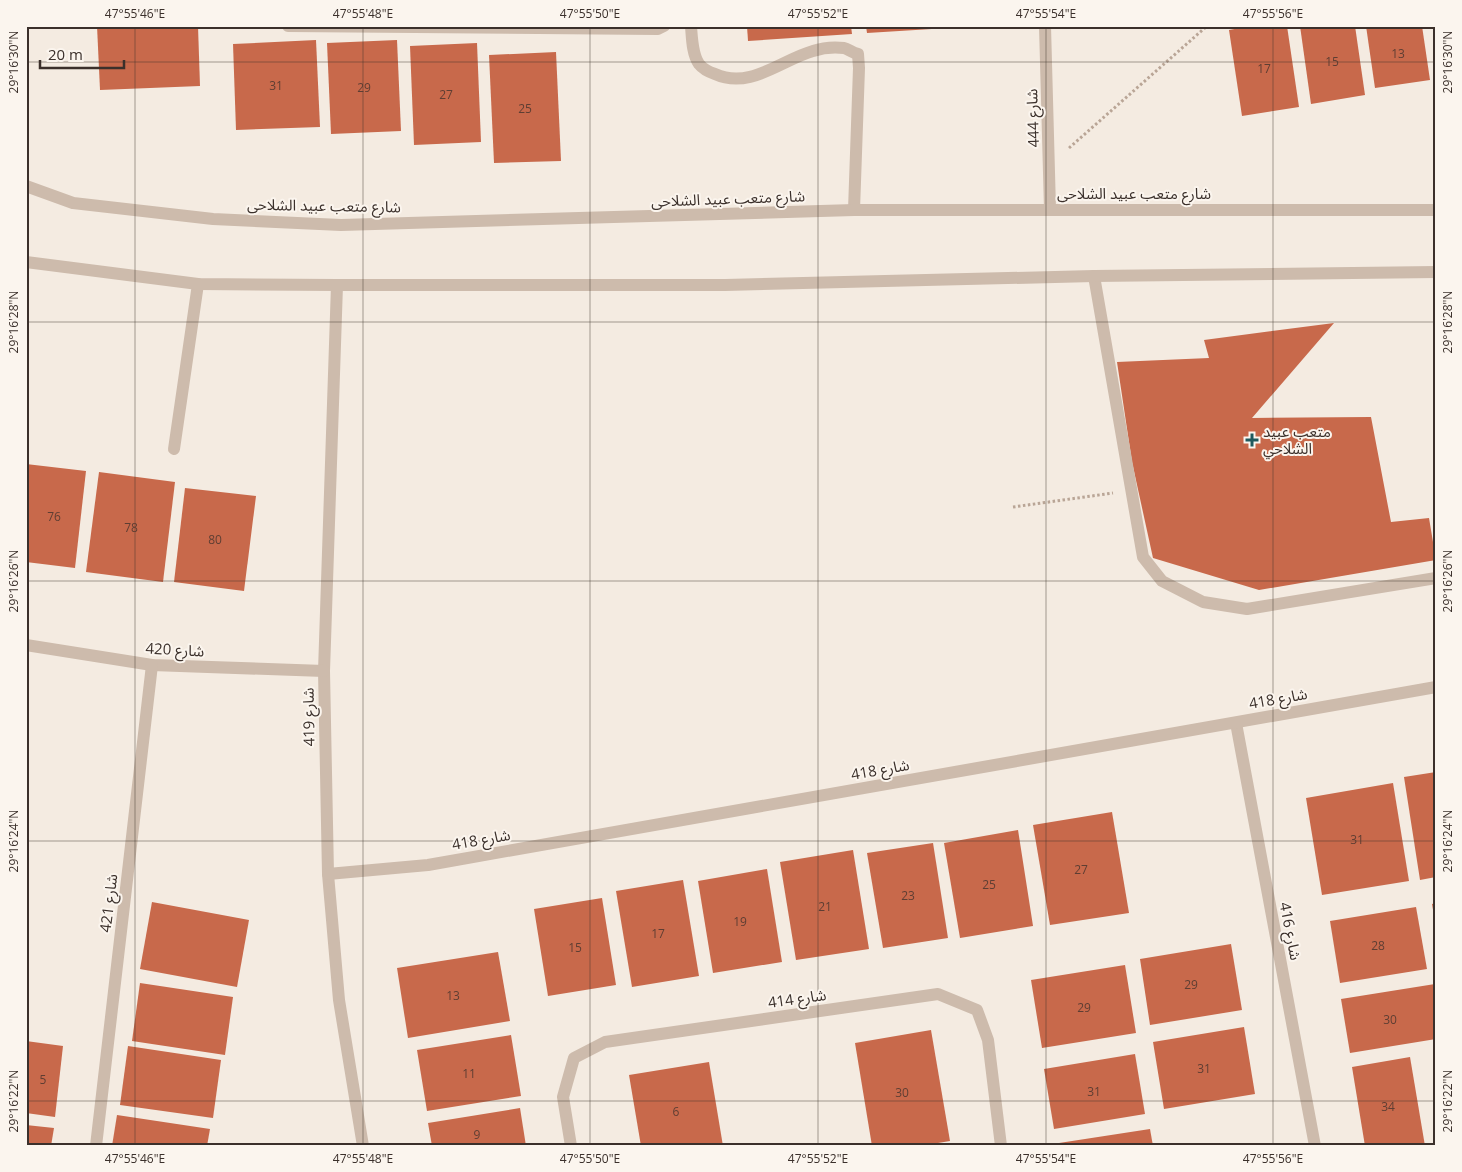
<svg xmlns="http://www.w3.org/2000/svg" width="1462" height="1172" viewBox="0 0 1462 1172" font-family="'Open Sans','Noto Sans Arabic',sans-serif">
	<rect width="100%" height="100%" fill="#f4ebe1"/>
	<g fill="#c8694b">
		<path d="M97 26H198L200 86 100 90Z"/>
		<path d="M747 26H851L852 34 748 41Z"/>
		<path d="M866 26H948V28L867 33Z"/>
		<path d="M1251 26H1287L1299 107 1242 116 1229 30Z"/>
		<path d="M1300 26H1355L1365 95 1311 104Z"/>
		<path d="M1366 26H1422L1430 80 1375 88Z"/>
		<path d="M1433 26H1436V40H1435Z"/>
		<path d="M316 40 320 127 236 130 233 44Z"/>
		<path d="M397 40 401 131 331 134 327 43Z"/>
		<path d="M477 43 481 142 414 145 410 46Z"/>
		<path d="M556 52 561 161 494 163 489 55Z"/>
		<path d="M1334 323 1252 418 1371 417 1391 522 1429 518 1436 560 1259 590 1153 558 1132 462 1117 362 1209 358 1204 340Z"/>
		<path d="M26 464 86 471 75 568 26 562Z"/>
		<path d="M99 472 175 482 163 582 86 572Z"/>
		<path d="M185 488 256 496 244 591 174 582Z"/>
		<path d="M1436 772V877L1420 880 1404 777Z"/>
		<path d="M1393 783 1409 881 1322 895 1306 798Z"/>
		<path d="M1112 812 1129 913 1050 925 1033 825Z"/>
		<path d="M1018 830 1033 926 960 938 944 843Z"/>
		<path d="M933 843 948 938 883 948 867 853Z"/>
		<path d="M853 850 869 949 796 960 780 862Z"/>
		<path d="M767 869 782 962 713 973 698 881Z"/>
		<path d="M683 880 699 976 632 987 616 891Z"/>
		<path d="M602 898 616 985 548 996 534 909Z"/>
		<path d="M152 902 249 920 237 987 140 969Z"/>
		<path d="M1436 903V920L1435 921 1432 904Z"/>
		<path d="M1416 907 1427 969 1340 983 1330 921Z"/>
		<path d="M1231 944 1242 1010 1150 1025 1140 959Z"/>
		<path d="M498 952 510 1021 408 1038 397 968Z"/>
		<path d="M1125 965 1136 1033 1042 1048 1031 980Z"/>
		<path d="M140 983 233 997 225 1055 132 1041Z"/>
		<path d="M1435 984 1436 1039 1350 1053 1341 999Z"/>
		<path d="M1244 1027 1255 1094 1164 1109 1153 1042Z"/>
		<path d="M931 1030 950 1141 920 1146H872L855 1043Z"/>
		<path d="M511 1035 521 1096 427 1111 417 1050Z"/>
		<path d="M26 1041 63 1046 55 1117 26 1113Z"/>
		<path d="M128 1046 221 1060 213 1118 120 1105Z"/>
		<path d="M1135 1054 1145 1114 1054 1129 1044 1069Z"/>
		<path d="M1410 1057 1425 1146H1365L1352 1067Z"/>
		<path d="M709 1062 723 1146H641L629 1075Z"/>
		<path d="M520 1108 526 1146H432L428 1123Z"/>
		<path d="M117 1115 210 1129 207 1146H112Z"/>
		<path d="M26 1125 54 1128 51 1146H26Z"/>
		<path d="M1150 1129 1153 1146H1060L1059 1143Z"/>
	</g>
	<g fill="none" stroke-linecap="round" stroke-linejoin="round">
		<g stroke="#b9a596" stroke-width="3" stroke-dasharray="2.5 2.5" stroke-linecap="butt">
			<path d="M1069 148 1207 26"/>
			<path d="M1013 507 1113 493"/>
		</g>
		<g stroke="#cdbbac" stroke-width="12">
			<path d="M691 26C692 38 692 54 699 64 703 69 709 72 715 74 750 90 781 60 813 51 822 48 835 47 844 48 848 49 853 53 858 54L859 68 854 210"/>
			<path d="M1094 276 1143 557 1162 581 1203 602 1247 609 1436 578"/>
			<path d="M174 449 198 284"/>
		</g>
		<g stroke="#cdbbac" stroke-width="12">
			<path d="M288 26 658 29 664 26"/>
			<path d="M1045 26 1050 209"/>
			<path d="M337 285 324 671 328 874 339 1000 363 1146"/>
			<path d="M26 645 152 665 324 671"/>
			<path d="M1236 723 1315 1146"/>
			<path d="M328 874 428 865 1436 687"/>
			<path d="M96 1146 152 665"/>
			<path d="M571 1146 563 1097 574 1058 605 1042 938 994 977 1010 988 1040 1001 1146"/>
		</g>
		<g stroke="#cdbbac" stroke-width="12">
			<path d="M26 186 73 203 213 219 341 225 854 210H1436"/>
			<path d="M26 262 198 284 337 285H725L1094 276 1436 272"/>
		</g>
	</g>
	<path fill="none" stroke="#3b302b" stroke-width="1" stroke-opacity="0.45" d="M135 26V1146M363 26V1146M590 26V1146M818 26V1146M1046 26V1146M1273 26V1146M26 62H1436M26 322H1436M26 581H1436M26 841H1436M26 1101H1436"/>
	<path fill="#1f5a5e" stroke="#fbf5ee" stroke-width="2" d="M1249.5 432.5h5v5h5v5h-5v5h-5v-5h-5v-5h5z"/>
	<g text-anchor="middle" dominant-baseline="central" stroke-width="4" stroke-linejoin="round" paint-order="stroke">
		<g font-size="12" fill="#5e3e33">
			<text x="1398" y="53">13</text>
			<text x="1332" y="61">15</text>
			<text x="1264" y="68">17</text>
			<text x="276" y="85">31</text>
			<text x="364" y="87">29</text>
			<text x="446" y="94">27</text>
			<text x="525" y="108">25</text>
			<text x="54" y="516">76</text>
			<text x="131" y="527">78</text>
			<text x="215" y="539">80</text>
			<text x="1357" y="839">31</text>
			<text x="1081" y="869">27</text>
			<text x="989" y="884">25</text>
			<text x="908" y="895">23</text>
			<text x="825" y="906">21</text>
			<text x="740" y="921">19</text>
			<text x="658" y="933">17</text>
			<text x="1378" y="945">28</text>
			<text x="575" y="947">15</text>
			<text x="1191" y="984">29</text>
			<text x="453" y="995">13</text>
			<text x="1084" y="1007">29</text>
			<text x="1390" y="1019">30</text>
			<text x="1204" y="1068">31</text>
			<text x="469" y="1073">11</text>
			<text x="43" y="1079">5</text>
			<text x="1094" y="1091">31</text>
			<text x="902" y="1092">30</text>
			<text x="1388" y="1106">34</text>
			<text x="676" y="1111">6</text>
			<text x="477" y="1134">9</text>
		</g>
		<g font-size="15" fill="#3b302b" stroke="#fbf5ee">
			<text transform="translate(1032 118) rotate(-92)">شارع 444</text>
			<text x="1134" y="193">شارع متعب عبيد الشلاحى</text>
			<text transform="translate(728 198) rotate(-2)">شارع متعب عبيد الشلاحى</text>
			<text transform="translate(324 205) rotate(1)">شارع متعب عبيد الشلاحى</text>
			<text transform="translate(175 649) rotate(3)">شارع 420</text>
			<text transform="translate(1278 698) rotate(-10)">شارع 418</text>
			<text transform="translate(308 717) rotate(-91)">شارع 419</text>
			<text transform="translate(880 769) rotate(-10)">شارع 418</text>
			<text transform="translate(481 839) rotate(-10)">شارع 418</text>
			<text transform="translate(108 903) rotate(-83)">شارع 421</text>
			<text transform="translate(1291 931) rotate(79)">شارع 416</text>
			<text transform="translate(797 998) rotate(-8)">شارع 414</text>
		</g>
		<g font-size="15" fill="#3b302b" stroke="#fbf5ee" text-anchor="start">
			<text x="1263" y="431">متعب عبيد<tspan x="1263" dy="17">الشلاحي</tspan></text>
		</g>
	</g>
	<rect width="1462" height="1172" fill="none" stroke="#fbf5ee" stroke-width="55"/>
	<path d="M40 60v8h84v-8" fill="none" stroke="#3b302b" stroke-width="2.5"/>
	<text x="48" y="60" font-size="15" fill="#3b302b" stroke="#fbf5ee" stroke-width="4" paint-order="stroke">20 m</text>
	<rect x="28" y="28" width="1406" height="1116" fill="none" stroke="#3b302b" stroke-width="2"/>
	<g font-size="12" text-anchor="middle" fill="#3b302b">
		<text x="135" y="18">47°55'46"E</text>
		<text x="363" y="18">47°55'48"E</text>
		<text x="590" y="18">47°55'50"E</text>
		<text x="818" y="18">47°55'52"E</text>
		<text x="1046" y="18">47°55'54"E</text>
		<text x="1273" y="18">47°55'56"E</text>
		<text transform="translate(14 62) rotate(-90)" y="4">29°16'30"N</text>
		<text transform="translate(1448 62) rotate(-90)" y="4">29°16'30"N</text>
		<text transform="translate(14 322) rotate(-90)" y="4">29°16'28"N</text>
		<text transform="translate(1448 322) rotate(-90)" y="4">29°16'28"N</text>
		<text transform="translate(14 581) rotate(-90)" y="4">29°16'26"N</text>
		<text transform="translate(1448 581) rotate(-90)" y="4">29°16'26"N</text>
		<text transform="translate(14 841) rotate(-90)" y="4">29°16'24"N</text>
		<text transform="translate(1448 841) rotate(-90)" y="4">29°16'24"N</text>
		<text transform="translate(14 1101) rotate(-90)" y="4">29°16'22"N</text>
		<text transform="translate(1448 1101) rotate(-90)" y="4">29°16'22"N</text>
		<text x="135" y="1163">47°55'46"E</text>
		<text x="363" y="1163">47°55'48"E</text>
		<text x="590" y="1163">47°55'50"E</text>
		<text x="818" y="1163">47°55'52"E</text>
		<text x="1046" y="1163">47°55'54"E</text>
		<text x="1273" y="1163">47°55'56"E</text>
	</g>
</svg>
